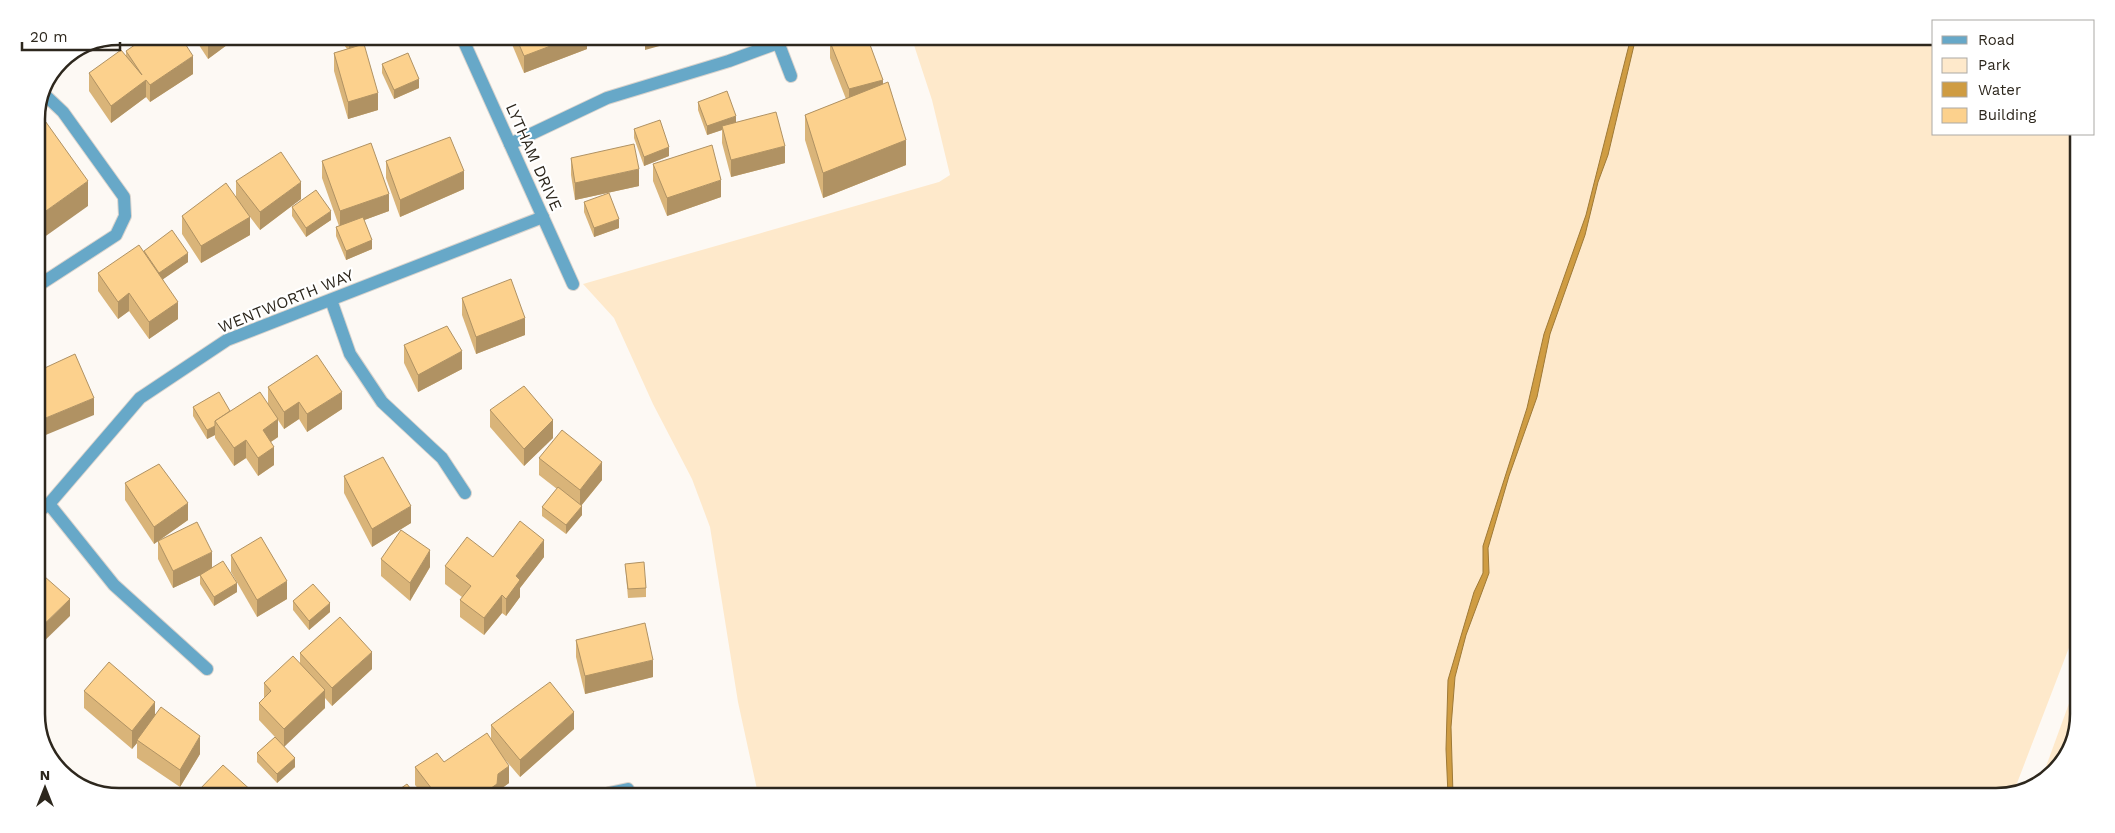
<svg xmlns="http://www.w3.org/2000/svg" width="2115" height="833" viewBox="0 0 2115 833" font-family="'Work Sans',sans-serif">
	<rect width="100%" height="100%" fill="#fdf9f4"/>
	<g fill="#fee9cb">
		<path d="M1934 41V134H2078L2075 632 2014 791 1996 797 758 794 738 702 710 527 692 479 653 404 614 318 583 284 939 182 950 175 932 100 913 42Z"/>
		<path d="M2075 687 2074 741 2040 783Z"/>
	</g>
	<path fill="#cf9c42" stroke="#9e7937" d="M1630 41H1635L1608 155 1598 182 1585 235 1550 334 1537 397 1509 476 1488 548 1489 573 1466 635 1455 677 1451 727 1453 795H1448L1446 749 1448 680 1474 592 1483 573V546L1527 408 1544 334 1586 215Z"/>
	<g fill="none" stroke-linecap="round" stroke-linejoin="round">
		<defs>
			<path id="lane" d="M36 287 116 235 125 216 124 197 63 112 45 95"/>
			<g id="street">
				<path d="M464 42 573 284"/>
				<path d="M778 42 791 76"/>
				<path d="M510 144 607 98 729 61 778 43"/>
				<path d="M331 300 350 354 382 402 442 458 465 493"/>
				<path d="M49 504 114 585 207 669"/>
				<path d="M36 513 49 504 140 398 227 340 543 217"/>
				<path d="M609 793 628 789"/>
			</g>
		</defs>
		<use href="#lane" stroke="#d8d3cd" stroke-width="14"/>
		<use href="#street" stroke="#d8d3cd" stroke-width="14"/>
		<path stroke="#b3aea7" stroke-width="3" stroke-dasharray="5 2.5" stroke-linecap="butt" d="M1656 41H1657"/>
		<use href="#lane" stroke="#67a8c8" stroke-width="12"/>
		<use href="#street" stroke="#67a8c8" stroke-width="12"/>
	</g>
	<g fill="#d9b479">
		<path d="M197 42H231L208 59Z"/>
		<path d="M342 42H366L363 44 378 110 348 119 334 71V53L347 49Z"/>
		<path d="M511 42H587V49L524 73Z"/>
		<path d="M830 42H869L906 165 823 198 805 140V115L846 99 830 58Z"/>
		<path d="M126 51 193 74 150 102 146 97 111 123 89 91V73L126 56Z"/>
		<path d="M382 64 419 88 394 99 382 73Z"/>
		<path d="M698 102 736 122 785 163 731 177 722 143V130L707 135 698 110Z"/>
		<path d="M634 129 669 156 644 166 634 138Z"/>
		<path d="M571 158 639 186 575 200 571 175Z"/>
		<path d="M322 161 389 211 364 220 372 249 346 260 336 236V227L339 226 322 178Z"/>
		<path d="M386 161 464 189 400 217 386 178Z"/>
		<path d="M653 164 721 197 667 216 653 181Z"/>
		<path d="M236 181 301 199 260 230 247 213 250 235 201 263 182 234V216L236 197Z"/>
		<path d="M584 202 619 228 594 237 584 212Z"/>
		<path d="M292 207 331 220 306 237 292 216Z"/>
		<path d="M144 251 188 262 163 279 178 319 149 339 129 311 118 319 98 291V273L144 252Z"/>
		<path d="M462 298 525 335 476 354 462 315Z"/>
		<path d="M404 345 462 369 418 392 404 363Z"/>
		<path d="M268 387 342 409 307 432 299 419 284 429 278 420V437L271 442 274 465 258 476 246 458 234 466 215 438V435L207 439 193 416V407L230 411 268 405Z"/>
		<path d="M490 410 553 438 524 466 490 427Z"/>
		<path d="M539 458 602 480 581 506 582 515 566 534 542 516V507L557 489 539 475Z"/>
		<path d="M344 476 411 523 372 547 344 493Z"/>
		<path d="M125 483 188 520 154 544 125 500Z"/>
		<path d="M158 541 212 568 237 592 214 606 200 584V575L173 588 158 559Z"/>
		<path d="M231 555 287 599 257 617 231 572Z"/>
		<path d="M493 557H544L520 588V597L506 616 502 613 484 635 460 617V600L462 597 445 584V566Z"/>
		<path d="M381 559 430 567 410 601 381 576Z"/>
		<path d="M625 564 646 588V597L628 598Z"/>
		<path d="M293 601 330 612 309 630 293 610Z"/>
		<path d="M576 640 653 677 585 694 576 657Z"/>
		<path d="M300 653 372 669 332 706 325 698V708L284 746 295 767 277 783 257 762V753L275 737 259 720V703L264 698V683L300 664Z"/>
		<path d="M84 691 155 715 200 754 180 787 137 758V743L132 749 84 708Z"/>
		<path d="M491 725 574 729 520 777 501 755 509 783 498 791 497 793H422L415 785V767L444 762 491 740Z"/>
	</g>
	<g fill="#b09263">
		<path d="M208 42H231L208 59Z"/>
		<path d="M349 42H366L349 52Z"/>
		<path d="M561 42H587V49L524 73V56Z"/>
		<path d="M645 42H674L645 50Z"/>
		<path d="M193 56V74L150 102V85Z"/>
		<path d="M419 79V88L394 99V90Z"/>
		<path d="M146 80V97L111 123V106Z"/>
		<path d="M883 80V97L849 106V89Z"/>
		<path d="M378 93V110L348 119V102Z"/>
		<path d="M736 116V125L722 126V130L707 135V126Z"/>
		<path d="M906 140V165L823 198V173Z"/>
		<path d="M785 146V163L731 177V160Z"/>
		<path d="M669 147V156L644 166V157Z"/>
		<path d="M639 169V186L575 200V183Z"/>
		<path d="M464 171V189L400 217V200Z"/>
		<path d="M721 180V197L667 216V198Z"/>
		<path d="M88 181V206L36 243V218Z"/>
		<path d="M301 182V199L260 230V212Z"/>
		<path d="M389 194V211L340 229V211Z"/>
		<path d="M331 211V220L306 237V228Z"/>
		<path d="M250 217V235L201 263V246Z"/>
		<path d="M619 219V228L594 237V228Z"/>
		<path d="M372 240V249L346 260V251Z"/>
		<path d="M188 253V262L159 282V273Z"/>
		<path d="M129 293V311L118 319V302Z"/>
		<path d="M178 302V319L149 339V322Z"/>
		<path d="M525 318V335L476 354V337Z"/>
		<path d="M462 351V369L418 392V375Z"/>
		<path d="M342 392V409L307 432V414Z"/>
		<path d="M94 398V415L36 439V422Z"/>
		<path d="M299 402V419L284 429V412Z"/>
		<path d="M278 419V437L263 447V430Z"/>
		<path d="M553 420V438L524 466V449Z"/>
		<path d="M215 426V435L207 439V430Z"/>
		<path d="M246 440V458L234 466V448Z"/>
		<path d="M274 447V465L258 476V458Z"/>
		<path d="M602 462V480L580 507V490Z"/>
		<path d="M188 503V520L154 544V527Z"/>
		<path d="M411 506V523L372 547V529Z"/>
		<path d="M582 506V515L566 534V525Z"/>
		<path d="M544 540V557L520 588V597L506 616V599L516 576Z"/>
		<path d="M430 550V567L410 601V583Z"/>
		<path d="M212 552V570L173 588V571Z"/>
		<path d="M287 581V599L257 617V600Z"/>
		<path d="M237 583V592L214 606V597Z"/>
		<path d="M502 595V613L484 635V618Z"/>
		<path d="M70 599V616L36 649V632Z"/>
		<path d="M330 603V612L309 630V621Z"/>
		<path d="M372 652V669L332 706V688Z"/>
		<path d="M653 660V677L585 694V676Z"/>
		<path d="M325 690V708L284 747V729Z"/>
		<path d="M155 702V720L137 740V743L132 749V731Z"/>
		<path d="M574 712V729L520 777V760Z"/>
		<path d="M200 736V754L180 787V770Z"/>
		<path d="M295 758V767L277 783V774Z"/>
		<path d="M509 766V783L498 791 497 793H484L498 774Z"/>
	</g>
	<g fill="#fcd18d" stroke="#b09263">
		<path d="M139 42H184L193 56 150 85 146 80 111 106 89 73 121 50 142 75 126 51Z"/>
		<path d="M518 42H561L524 56Z"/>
		<path d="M830 42H869L883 80 849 89Z"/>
		<path d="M364 44 378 93 348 102 334 53Z"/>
		<path d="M408 53 419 79 394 90 382 64Z"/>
		<path d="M888 82 906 140 823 173 805 115Z"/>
		<path d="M727 91 736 116 707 126 698 102Z"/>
		<path d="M38 111 88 181 36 218V114Z"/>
		<path d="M776 112 785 146 731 160 722 126Z"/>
		<path d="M660 120 669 147 644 157 634 129Z"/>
		<path d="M450 137 464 171 400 200 386 161Z"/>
		<path d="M371 143 389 194 340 211 322 161Z"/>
		<path d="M634 144 639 169 575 183 571 158Z"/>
		<path d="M712 145 721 180 667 198 653 164Z"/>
		<path d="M281 152 301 182 260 212 236 181Z"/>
		<path d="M226 183 250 217 201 246 182 216Z"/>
		<path d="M316 190 331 211 306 228 292 207Z"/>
		<path d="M609 193 619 219 594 228 584 202Z"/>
		<path d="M363 217 372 240 346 251 336 227Z"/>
		<path d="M172 230 188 253 159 273 144 251Z"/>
		<path d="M139 245 178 302 149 322 129 293 118 302 98 273Z"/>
		<path d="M511 279 525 318 476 337 462 298Z"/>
		<path d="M447 326 462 351 418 375 404 345Z"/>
		<path d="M75 354 94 398 36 422V372Z"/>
		<path d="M317 355 342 392 307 414 299 402 284 412 268 387Z"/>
		<path d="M524 386 553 420 524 449 490 410Z"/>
		<path d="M219 392 230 411 215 421V426L207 430 193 407Z"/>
		<path d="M260 392 278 419 263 430 274 447 258 458 246 440 234 448 215 421Z"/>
		<path d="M562 430 602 462 580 490 539 458Z"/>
		<path d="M383 457 411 506 372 529 344 476Z"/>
		<path d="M159 464 188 503 154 527 125 483Z"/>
		<path d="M558 487 582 506 566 525 542 507Z"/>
		<path d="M520 521 544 540 516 576 520 580 506 599 502 595 484 618 460 600 471 586 445 566 467 537 493 557Z"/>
		<path d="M197 522 212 552 173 571 158 541Z"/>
		<path d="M401 530 430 550 410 583 381 559Z"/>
		<path d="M261 537 287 581 257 600 231 555Z"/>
		<path d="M223 561 237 583 214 597 200 575Z"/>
		<path d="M644 562 646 588 628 589 625 564Z"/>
		<path d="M36 569 70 599 36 632Z"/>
		<path d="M313 584 330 603 309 621 293 601Z"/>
		<path d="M340 617 372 652 332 688 300 653Z"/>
		<path d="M645 623 653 660 585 676 576 640Z"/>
		<path d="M293 656 325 690 284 729 259 703 271 691 264 683Z"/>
		<path d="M109 662 155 702 132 731 84 691Z"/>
		<path d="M550 682 574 712 520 760 491 725Z"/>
		<path d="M161 707 200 736 180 770 137 740Z"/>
		<path d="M487 733 509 766 498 774 497 784 484 793H435L415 767 437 753 444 762Z"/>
		<path d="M275 737 295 758 277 774 257 753Z"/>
		<path d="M223 765 254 793H203L199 790Z"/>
		<path d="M407 784 414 793H394Z"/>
	</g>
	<g text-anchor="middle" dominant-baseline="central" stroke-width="4.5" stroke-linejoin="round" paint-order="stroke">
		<g font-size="16" fill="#2d271d" stroke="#fff">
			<text transform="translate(534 157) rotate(66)">LYTHAM DRIVE</text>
			<text transform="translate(286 301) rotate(-22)">WENTWORTH WAY</text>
		</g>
	</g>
	<path d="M0 0H2115V833H0ZM119 45H1996A74 74 0 0 1 2070 119V714A74 74 0 0 1 1996 788H119A74 74 0 0 1 45 714V119A74 74 0 0 1 119 45Z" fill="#fff" fill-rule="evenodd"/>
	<path fill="none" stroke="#2d271d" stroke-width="2.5" d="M119 45H1996A74 74 0 0 1 2070 119V714A74 74 0 0 1 1996 788H119A74 74 0 0 1 45 714V119A74 74 0 0 1 119 45Z"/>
	<rect x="1932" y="20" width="162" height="115" fill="#ffffff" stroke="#aba9a5"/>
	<rect x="1942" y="36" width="25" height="8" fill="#67a8c8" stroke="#aba9a5"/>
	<text x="1978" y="45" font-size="15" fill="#2d271d">Road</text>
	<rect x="1942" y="58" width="25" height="15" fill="#fee9cb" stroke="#aba9a5"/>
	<text x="1978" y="70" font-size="15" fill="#2d271d">Park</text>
	<rect x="1942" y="82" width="25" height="15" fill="#cf9c42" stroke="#aba9a5"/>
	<text x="1978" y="95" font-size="15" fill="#2d271d">Water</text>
	<rect x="1942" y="108" width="25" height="15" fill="#fcd18d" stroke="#aba9a5"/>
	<text x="1978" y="120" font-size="15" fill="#2d271d">Building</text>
	<g transform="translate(45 788)" stroke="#ffffff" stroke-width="4" paint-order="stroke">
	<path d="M0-4L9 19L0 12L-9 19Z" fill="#2d271d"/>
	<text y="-8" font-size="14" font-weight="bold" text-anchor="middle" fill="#2d271d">N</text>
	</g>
	<path d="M22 42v8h98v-8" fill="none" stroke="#2d271d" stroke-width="2.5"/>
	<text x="30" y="42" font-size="15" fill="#2d271d" stroke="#ffffff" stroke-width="4" paint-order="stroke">20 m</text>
</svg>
